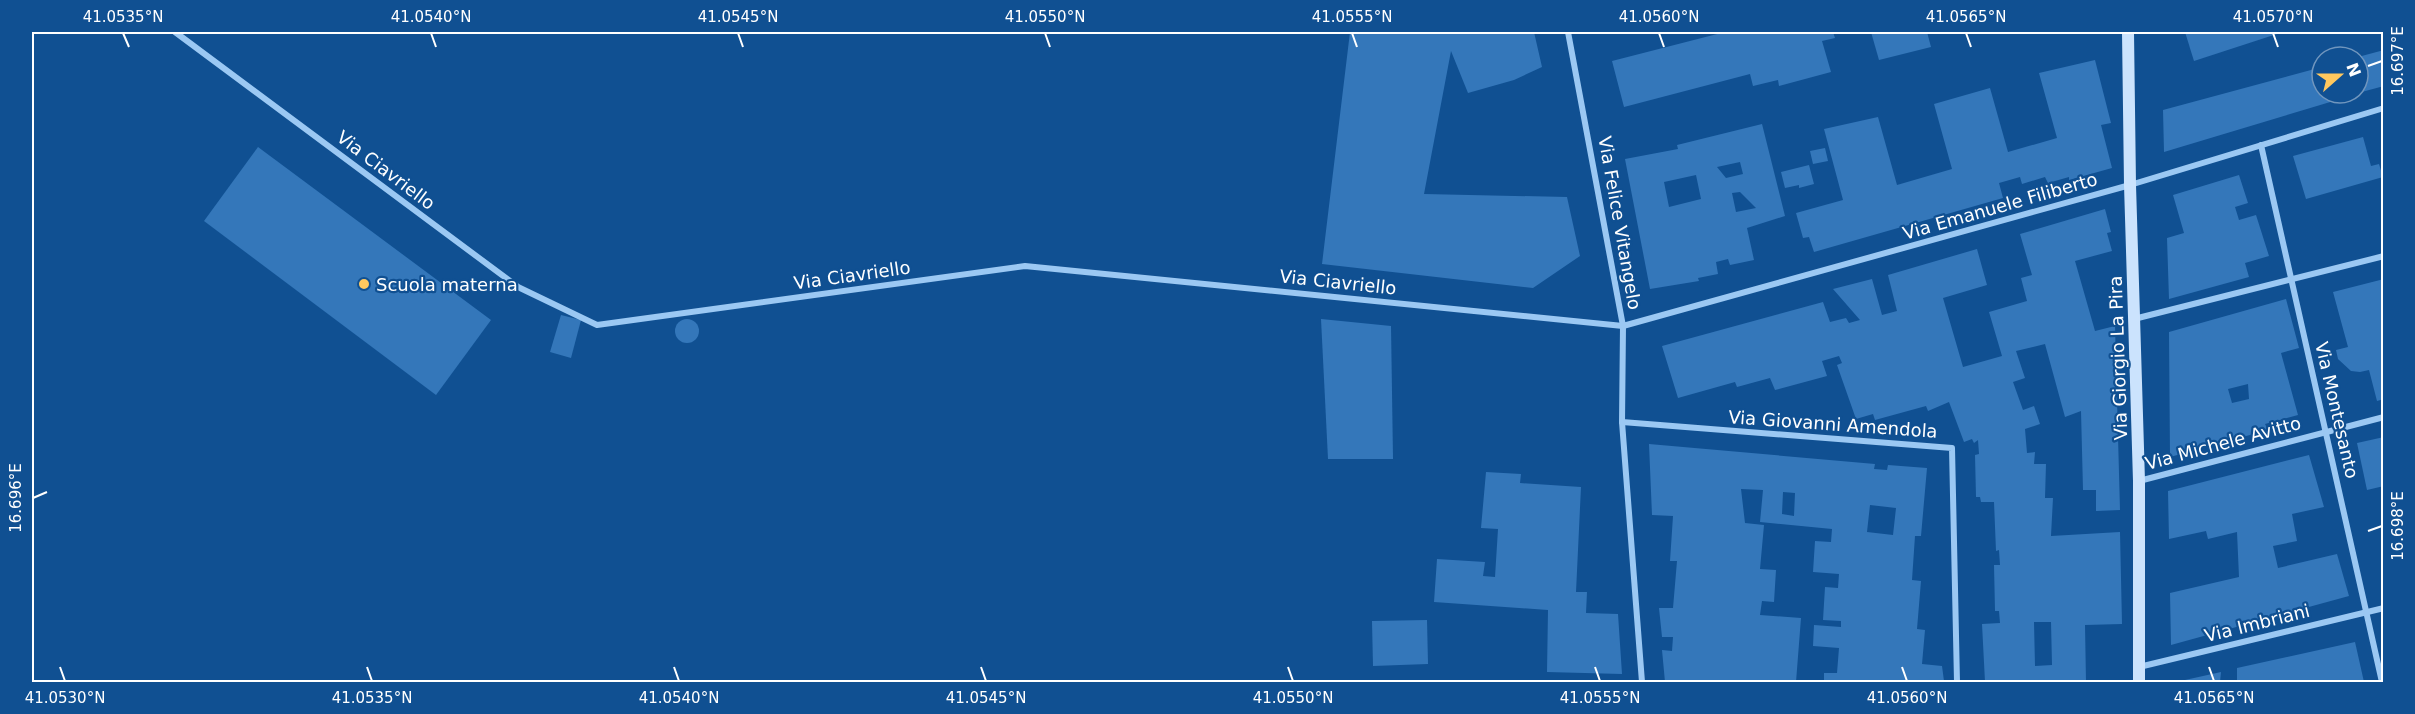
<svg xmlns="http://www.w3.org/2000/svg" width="2415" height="714" viewBox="0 0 2415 714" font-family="'DejaVu Sans',sans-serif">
	<rect width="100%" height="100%" fill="#105092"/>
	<g fill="#3477ba" fill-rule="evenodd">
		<path d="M1350 32H1534L1542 67 1514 80 1468 93 1451 51 1424 194 1567 197 1580 256 1533 288 1322 264Z"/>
		<path d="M1725 32H1833L1835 38 1822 41 1831 72 1779 86 1778 80 1753 86 1750 74 1624 107 1612 61Z"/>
		<path d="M1871 32H1927L1931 47 1879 60Z"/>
		<path d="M2185 32H2283L2194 61Z"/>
		<path d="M2384 50V86L2358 93V57Z"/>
		<path d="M2095 60 2111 123 2101 125 2112 168 2069 180V177L2048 183 2045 177 2022 184 2020 177 1999 183 2003 198 1814 252 1809 237 1803 238 1796 213 1843 200 1824 129 1878 117 1897 185 1952 169 1934 104 1990 88 2008 152 2057 138 2039 73Z"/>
		<path d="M2322 67V93L2357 94 2164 152 2163 110Z"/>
		<path d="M1762 124 1785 216 1747 228 1754 260 1730 265 1728 259 1716 262 1718 274 1698 278 1699 281 1650 289 1625 159 1678 149 1677 145ZM1740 162 1743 174 1726 178 1717 167ZM1696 175 1701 199 1669 207 1664 182ZM1740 192 1756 208 1736 212 1732 193Z"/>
		<path d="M2363 137 2371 166 2379 164 2383 177 2306 199 2293 156Z"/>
		<path d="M258 147 491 320 436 395 204 221Z"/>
		<path d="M1825 148 1828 161 1813 164 1810 151Z"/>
		<path d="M1809 165 1814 184 1799 188V185L1785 188 1781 172Z"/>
		<path d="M2239 175 2248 203 2235 207 2239 220 2256 215 2269 256 2245 263 2249 277 2169 299 2167 238 2184 233 2173 195Z"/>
		<path d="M2105 209 2111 232 2107 233 2112 251 2075 261 2095 331 2115 326 2120 510 2096 511V490H2083L2081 411 2065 417 2045 344 2016 351 2025 378 2013 382 2023 410 2034 406 2040 424 2025 429 2027 453 2035 452 2034 464H2046L2045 498H2053L2051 536 2120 532 2122 624 2085 625 2086 682H1985L1982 624 2000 623 1999 611H1995L1994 565H2000L1999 550 1996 551 1994 502H1981L1980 497H1976L1975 455 1979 454 1978 440 1974 443 1972 439 1964 442 1949 402 1928 411 1926 406 1875 420 1873 414 1856 419 1837 365 1842 363 1839 356 1822 361 1827 376 1775 390 1770 378 1737 387 1735 382 1678 398 1662 346 1823 302 1830 322 1846 318 1849 323 1860 320 1833 289 1872 279 1882 315 1897 311 1888 275 1977 249 1987 285 1943 298 1963 367 2002 356 1989 312 2027 301 2021 278 2032 275 2020 234ZM2034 622H2051L2052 665 2035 666Z"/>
		<path d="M2384 279V399L2377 401 2369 370 2360 372 2351 371 2338 359 2336 350 2348 347 2333 292Z"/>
		<path d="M2286 299 2299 348 2281 353 2298 415 2265 424 2268 430 2170 457 2169 332ZM2248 384 2249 399 2232 403 2228 389Z"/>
		<path d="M561 315 581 320 571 358 550 352Z"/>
		<circle cx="687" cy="331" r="12"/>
		<path d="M1321 319 1391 326 1393 459H1328Z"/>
		<path d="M2384 437V486L2367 490 2357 443Z"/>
		<path d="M1649 444 1875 464 1874 469 1887 470 1888 465 1927 468 1921 536H1915L1912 580 1921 581 1917 629 1925 630 1922 664 1942 666 1944 681 1824 682V673H1837L1839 648 1813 646 1814 625 1841 627V621L1823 620 1825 587 1838 588 1839 574 1813 572 1815 541 1831 542 1832 529 1760 522 1763 490 1741 489 1745 523 1764 525 1760 569 1776 570 1774 602 1762 601 1760 615 1801 618 1796 682H1665L1662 650 1672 651 1673 637H1662L1659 608H1673L1677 561H1670L1673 516 1652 515ZM1783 492 1795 493 1794 516 1782 514ZM1870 505 1896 508 1893 535 1867 532Z"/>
		<path d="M2309 455 2324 507 2292 514 2297 541 2273 546 2278 568 2337 554 2349 596 2171 645 2170 593 2239 577 2237 532 2208 539 2206 531 2169 539 2168 491Z"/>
		<path d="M1486 472 1521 474 1520 483 1581 487 1576 592H1587L1586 613 1618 614 1622 674 1547 672 1548 610 1434 602 1437 559 1485 562 1483 576 1495 577 1498 529 1481 528Z"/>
		<path d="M1427 620 1428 664 1373 666 1372 621Z"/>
		<path d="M2355 642 2364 682H2237V668Z"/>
		<path d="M2221 672 2220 682H2176Z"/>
	</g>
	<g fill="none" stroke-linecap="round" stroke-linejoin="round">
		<g stroke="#9bc8f3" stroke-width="6">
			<path d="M175 32 518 287 597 325 1025 266 1623 326 2130 185 2384 108"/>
			<path d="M1568 32 1623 326 1622 422 1642 682"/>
			<path d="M2261 145 2382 682"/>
			<path d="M2134 319 2384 256"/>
			<path d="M1622 422 1952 448 1957 682"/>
			<path d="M2139 481 2384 417"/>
			<path d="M2139 667 2384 608"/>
		</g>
		<path stroke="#cbe3fd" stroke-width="12" d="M2128 32 2130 185 2139 481V682"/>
	</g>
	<path fill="none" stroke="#fff" stroke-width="2" d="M123 33 129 47M431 33 436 47M738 33 743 47M1045 33 1050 47M1352 33 1357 47M1659 33 1664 47M1966 33 1971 47M2273 33 2278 47M2368 66 2382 61M33 498 47 492M2368 531 2382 526M60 667 65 681M367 667 372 681M674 667 679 681M981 667 986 681M1288 667 1293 681M1595 667 1600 681M1902 667 1907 681M2209 667 2214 681"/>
	<circle fill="#ffc85e" stroke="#105092" stroke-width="2" cx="364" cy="284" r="6"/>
	<g text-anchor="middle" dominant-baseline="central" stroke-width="4.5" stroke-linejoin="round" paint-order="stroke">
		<g font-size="18" fill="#fff" stroke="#105092">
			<text transform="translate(386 170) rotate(37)">Via Ciavriello</text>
			<text transform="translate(2000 206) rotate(-16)">Via Emanuele Filiberto</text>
			<text transform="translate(1620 223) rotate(80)">Via Felice Vitangelo</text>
			<text transform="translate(852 275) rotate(-8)">Via Ciavriello</text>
			<text transform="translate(1338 282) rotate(6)">Via Ciavriello</text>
			<text transform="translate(2118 358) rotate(-92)">Via Giorgio La Pira</text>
			<text transform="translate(2337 410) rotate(77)">Via Montesanto</text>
			<text transform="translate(1833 424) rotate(4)">Via Giovanni Amendola</text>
			<text transform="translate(2223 443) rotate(-15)">Via Michele Avitto</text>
			<text transform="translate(2257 623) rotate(-14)">Via Imbriani</text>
		</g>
		<g font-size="18" fill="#fff" stroke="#105092" text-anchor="start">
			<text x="376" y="284">Scuola materna</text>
		</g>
	</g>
	<rect width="2415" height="714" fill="none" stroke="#105092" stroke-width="66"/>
	<g transform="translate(2340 75) rotate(69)"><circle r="28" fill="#105092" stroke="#7096be" stroke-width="1.5"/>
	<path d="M0-4.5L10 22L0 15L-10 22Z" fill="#ffc85e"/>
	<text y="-9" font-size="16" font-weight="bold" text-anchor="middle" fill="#ffffff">N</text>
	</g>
	<rect x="33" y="33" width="2349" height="648" fill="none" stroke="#fff" stroke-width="2"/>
	<g font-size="15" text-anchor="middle" fill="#fff">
		<text x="123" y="22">41.0535°N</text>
		<text x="431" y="22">41.0540°N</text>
		<text x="738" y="22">41.0545°N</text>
		<text x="1045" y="22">41.0550°N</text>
		<text x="1352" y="22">41.0555°N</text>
		<text x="1659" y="22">41.0560°N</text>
		<text x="1966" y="22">41.0565°N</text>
		<text x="2273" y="22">41.0570°N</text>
		<text transform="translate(2398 61) rotate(-90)" y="5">16.697°E</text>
		<text transform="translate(16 498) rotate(-90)" y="5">16.696°E</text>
		<text transform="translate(2398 526) rotate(-90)" y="5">16.698°E</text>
		<text x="65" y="703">41.0530°N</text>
		<text x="372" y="703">41.0535°N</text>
		<text x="679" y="703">41.0540°N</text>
		<text x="986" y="703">41.0545°N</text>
		<text x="1293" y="703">41.0550°N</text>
		<text x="1600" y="703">41.0555°N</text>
		<text x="1907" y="703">41.0560°N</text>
		<text x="2214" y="703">41.0565°N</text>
	</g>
</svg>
